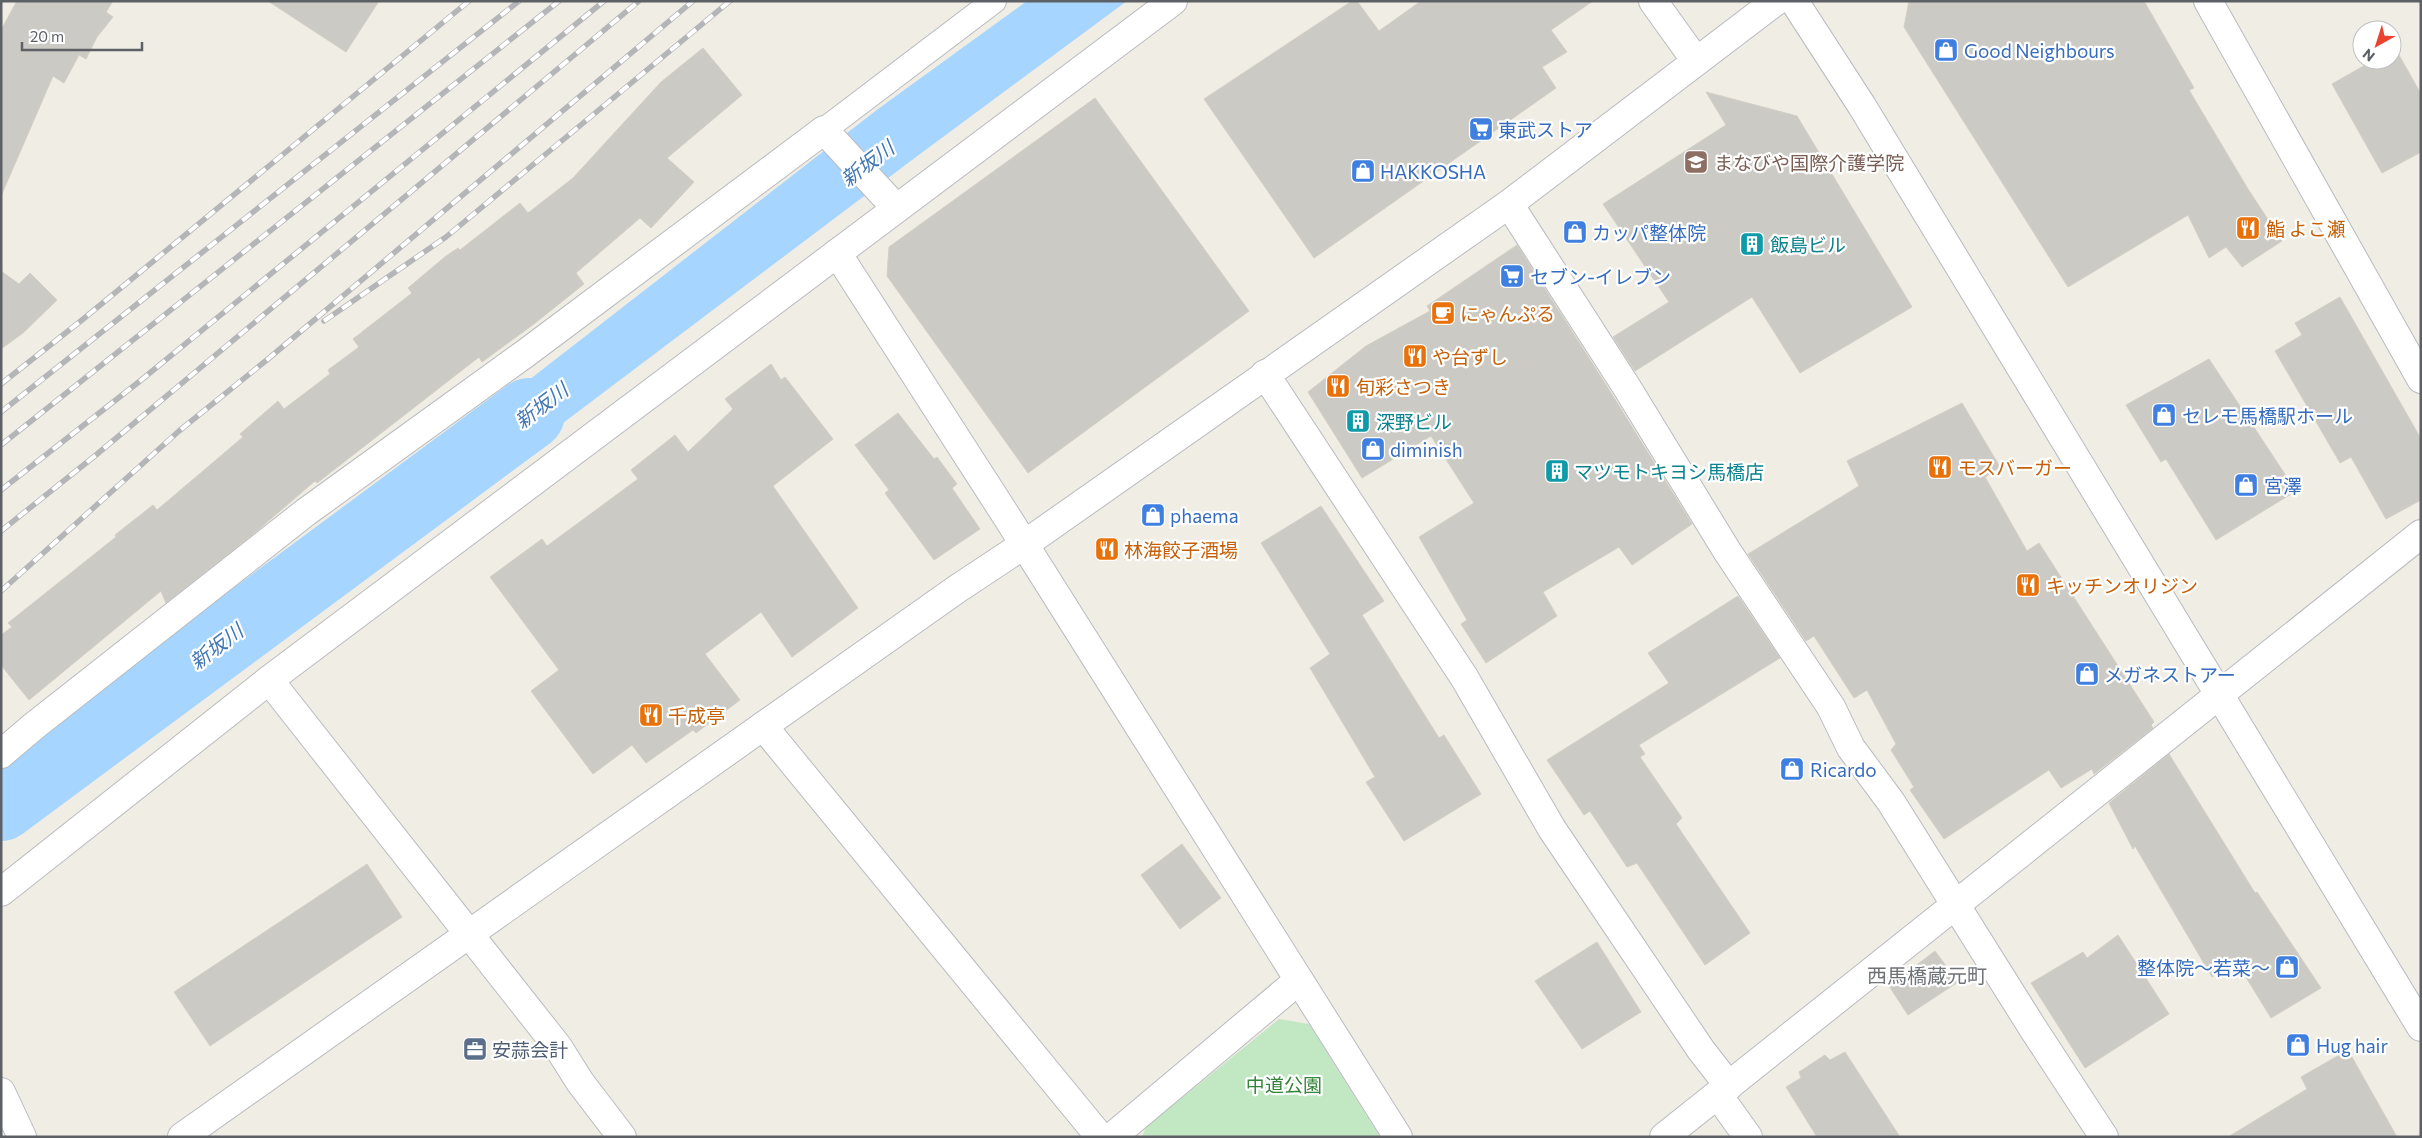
<svg xmlns="http://www.w3.org/2000/svg" width="2422" height="1138" viewBox="0 0 2422 1138" font-family="Commissioner,'Noto Sans JP',sans-serif">
	<rect width="100%" height="100%" fill="#f0ede5"/>
	<path fill="#c2e7c3" d="M1279 1019 1309 1024 1380 1137H1142L1146 1127Z"/>
	<path fill="#a6d6ff" d="M1027 1H1127L912 160 461 500 436 452 878 109Z"/>
	<g fill="none" stroke-linecap="round" stroke-linejoin="round">
		<path stroke="#a6d6ff" stroke-width="72" d="M1 805 529 414"/>
	</g>
	<g fill="#cccac5" stroke="#d4cfc4">
		<path d="M17 1H113L106 12 113 17 97 37 86 59 79 55 64 83 53 76 1 196V30Z"/>
		<path d="M268 1H379L346 52Z"/>
		<path d="M1352 1H1357L1379 31 1421 1H1593L1551 30 1567 52 1542 67 1556 88 1314 258 1204 99Z"/>
		<path d="M1909 1H2144L2194 88 2189 90 2248 189 2282 241 2242 267 2226 247 2209 258 2188 215 2068 287 1904 27Z"/>
		<path d="M703 48 742 95 667 158 694 182 651 228 640 218 576 273 584 284 534 324 482 362 479 357 317 483 315 481 252 535 166 603 161 591 29 700 1 665V635L12 627 8 623 116 537 115 535 153 505 157 510 243 437 240 434 278 401 284 409 330 374 328 370 359 347 353 339 412 293 408 288 446 256 458 248 460 250 520 203 528 213 573 178 661 82Z"/>
		<path d="M2395 48 2421 94V152L2382 173 2332 84 2374 60H2392V50Z"/>
		<path d="M1706 92 1797 116 1912 307 1800 373 1752 297 1635 371 1613 337 1669 302 1603 204 1726 125Z"/>
		<path d="M1095 98 1249 311 1028 473 887 276 889 247Z"/>
		<path d="M1517 245 1608 388 1692 524 1632 565 1619 547 1543 592 1557 616 1486 663 1461 624 1467 620 1419 537 1474 503 1431 436 1362 478 1308 392 1366 346 1430 311 1427 306Z"/>
		<path d="M1 271 19 284 30 273 57 300 23 333 1 349Z"/>
		<path d="M2340 297 2421 439V500L2386 519 2351 457 2340 463 2275 351 2302 335 2295 323Z"/>
		<path d="M2209 359 2296 491 2216 540 2166 459 2161 462 2126 405Z"/>
		<path d="M771 364 781 380 785 377 833 439 773 486 858 608 792 657 761 612 705 654 740 700 696 733 693 730 646 763 632 745 593 774 531 691 559 670 490 577 542 539 547 546 638 479 631 470 675 435 688 452 733 409 725 399Z"/>
		<path d="M1962 403 2000 467 1985 477 2027 551 2039 543 2154 722 2151 725 2153 728 2094 774 2092 769 2061 788 2049 770 1944 839 1910 790 1914 787 1891 750 1896 744 1867 690 1854 698 1814 636 1806 641 1748 554 1859 486 1847 461Z"/>
		<path d="M898 413 934 459 937 457 957 484 952 488 980 529 934 560 885 493 889 490 855 445Z"/>
		<path d="M1321 506 1384 601 1362 615 1439 738 1444 735 1481 794 1404 841 1366 782 1375 777 1310 668 1330 654 1261 543Z"/>
		<path d="M1738 596 1780 658 1639 745 1645 754 1640 757 1682 818 1676 824 1750 933 1705 965 1637 863 1627 867 1590 811 1584 815 1547 760 1669 683 1648 653Z"/>
		<path d="M2169 754 2255 893 2257 892 2321 988 2271 1018 2236 961 2212 977 2135 846 2133 849 2109 803Z"/>
		<path d="M1182 844 1221 898 1180 929 1141 875Z"/>
		<path d="M367 864 402 917 210 1046 174 992Z"/>
		<path d="M2118 935 2169 1014 2085 1068 2031 983 2083 952 2087 958Z"/>
		<path d="M1597 942 1641 1012 1582 1049 1535 981Z"/>
		<path d="M1935 951 1958 982 1908 1015 1889 986Z"/>
		<path d="M2348 1050 2397 1137H2228L2307 1089 2301 1077Z"/>
		<path d="M1845 1052 1900 1137H1817L1786 1087 1801 1078 1799 1072 1825 1055 1830 1060Z"/>
	</g>
	<g fill="none" stroke-linecap="round" stroke-linejoin="round">
		<defs>
			<path id="lane" d="M824 130 994 1"/>
			<g id="street">
				<path d="M1653 1 1696 61"/>
				<path d="M2208 1 2421 379"/>
				<path d="M1509 204 1626 386 1727 551 1831 707 1851 748 1891 802 2034 1030 2104 1137"/>
				<path d="M837 253 1007 517 1299 980"/>
				<path d="M1265 374 1464 677 1552 829 1701 1050 1729 1086"/>
				<path d="M269 680 558 1047 580 1082 622 1137"/>
				<path d="M763 726 1100 1137"/>
				<path d="M1 754 34 726 306 512 526 353 824 130 896 208"/>
				<path d="M1 892 269 680 1173 1"/>
				<path d="M1 1092 22 1137"/>
				<path d="M1718 1095 1748 1137"/>
				<path d="M182 1137 957 589 1025 544 1509 204 1776 1"/>
				<path d="M1112 1137 1299 980 1398 1137"/>
				<path d="M1664 1137 2421 534"/>
			</g>
			<path id="secondary" d="M1794 1 1862 106 2421 1027"/>
		</defs>
		<use href="#lane" stroke="#b8bbbf" stroke-width="26"/>
		<use href="#street" stroke="#b8bbbf" stroke-width="30"/>
		<use href="#secondary" stroke="#b7babf" stroke-width="30"/>
		<use href="#lane" stroke="#fff" stroke-width="24"/>
		<use href="#street" stroke="#fff" stroke-width="28"/>
		<use href="#secondary" stroke="#fff" stroke-width="28"/>
		<defs>
			<g id="rail">
				<path d="M324 321 446 237 730 1"/>
				<path d="M1 384 82 320 469 1"/>
				<path d="M1 412 519 1"/>
				<path d="M1 445 559 1"/>
				<path d="M1 490 140 381 604 1"/>
				<path d="M1 531 96 455 639 1"/>
				<path d="M1 591 179 431 268 359 693 1"/>
			</g>
		</defs>
		<use href="#rail" stroke="#b4b5b6" stroke-width="5.5"/>
		<use href="#rail" stroke="#fff" stroke-width="4" stroke-dasharray="11" stroke-linecap="butt"/>
	</g>
	<defs>
		<symbol id="shop-square" viewBox="-11 -11 22 22"><rect x="-9" y="-9" width="18" height="18" rx="4" fill="#3f7fe0" stroke="#fff"/><path d="M-5-2.5h2.3a2.7 3.5 0 0 1 5.4 0H5L5.5 6h-11ZM-1.5-2.5h3a1.5 2.3 0 0 0-3 0Z" fill="#fff"/></symbol>
		<symbol id="supermarket-square" viewBox="-11 -11 22 22"><rect x="-9" y="-9" width="18" height="18" rx="4" fill="#3f7fe0" stroke="#fff"/><path d="M-6-5.5h2.5l.6 2H6L4.5 2H-2.5L-4.4-4H-6ZM-1.5 3.2a1.3 1.3 0 1 0 .1 0ZM3 3.2a1.3 1.3 0 1 0 .1 0Z" fill="#fff"/></symbol>
		<symbol id="university-square" viewBox="-11 -11 22 22"><rect x="-9" y="-9" width="18" height="18" rx="4" fill="#8d6e63" stroke="#fff"/><path d="M0-5L7-2L0 1L-7-2ZM-4 1L0 2.5L4 1V4Q0 6-4 4Z" fill="#fff"/></symbol>
		<symbol id="restaurant-square" viewBox="-11 -11 22 22"><rect x="-9" y="-9" width="18" height="18" rx="4" fill="#e8710a" stroke="#fff"/><path d="M-5-6h1v4h1v-4h1v4h1v-4h1v5L-1.5 .5V6h-2V.5L-5-1ZM5-6V6H3V1.5H1.5Q1.5-4 5-6Z" fill="#fff"/></symbol>
		<symbol id="building-square" viewBox="-11 -11 22 22"><rect x="-9" y="-9" width="18" height="18" rx="4" fill="#0f9aa8" stroke="#fff"/><path d="M-4-6H4V6H1V3H-1V6H-4ZM-2.5-4.3h1.7v1.8h-1.7ZM.8-4.3h1.7v1.8H.8ZM-2.5-1h1.7V.8h-1.7ZM.8-1h1.7V.8H.8Z" fill="#fff"/></symbol>
		<symbol id="cafe-square" viewBox="-11 -11 22 22"><rect x="-9" y="-9" width="18" height="18" rx="4" fill="#e8710a" stroke="#fff"/><path d="M-5.5-4.5H6V0H3Q3 3.5 0 3.5H-2.5Q-5.5 3.5-5.5 0ZM3-3.2v2h1.7v-2ZM-6 4.5H4V6H-6Z" fill="#fff"/></symbol>
		<symbol id="office-square" viewBox="-11 -11 22 22"><rect x="-9" y="-9" width="18" height="18" rx="4" fill="#5c6f8a" stroke="#fff"/><path d="M-6-3h4V-5.5h4V-3h4V5H-6ZM-1-4.5V-3h2v-1.5ZM-6 0V1H6V0Z" fill="#fff"/></symbol>
	</defs>
	<g fill-rule="evenodd">
		<use href="#shop-square" x="1932" y="36" width="28" height="28"/>
		<use href="#supermarket-square" x="1467" y="115" width="28" height="28"/>
		<use href="#university-square" x="1682" y="148" width="28" height="28"/>
		<use href="#shop-square" x="1349" y="157" width="28" height="28"/>
		<use href="#restaurant-square" x="2234" y="214" width="28" height="28"/>
		<use href="#shop-square" x="1561" y="218" width="28" height="28"/>
		<use href="#building-square" x="1738" y="230" width="28" height="28"/>
		<use href="#supermarket-square" x="1498" y="262" width="28" height="28"/>
		<use href="#cafe-square" x="1429" y="299" width="28" height="28"/>
		<use href="#restaurant-square" x="1401" y="342" width="28" height="28"/>
		<use href="#restaurant-square" x="1324" y="372" width="28" height="28"/>
		<use href="#shop-square" x="2150" y="401" width="28" height="28"/>
		<use href="#building-square" x="1344" y="407" width="28" height="28"/>
		<use href="#shop-square" x="1359" y="435" width="28" height="28"/>
		<use href="#restaurant-square" x="1926" y="453" width="28" height="28"/>
		<use href="#building-square" x="1543" y="457" width="28" height="28"/>
		<use href="#shop-square" x="2232" y="471" width="28" height="28"/>
		<use href="#shop-square" x="1139" y="501" width="28" height="28"/>
		<use href="#restaurant-square" x="1093" y="535" width="28" height="28"/>
		<use href="#restaurant-square" x="2014" y="571" width="28" height="28"/>
		<use href="#shop-square" x="2073" y="660" width="28" height="28"/>
		<use href="#restaurant-square" x="637" y="701" width="28" height="28"/>
		<use href="#shop-square" x="1778" y="755" width="28" height="28"/>
		<use href="#shop-square" x="2273" y="953" width="28" height="28"/>
		<use href="#shop-square" x="2284" y="1031" width="28" height="28"/>
		<use href="#office-square" x="461" y="1035" width="28" height="28"/>
	</g>
	<g text-anchor="middle" dominant-baseline="central" stroke-width="4.5" stroke-linejoin="round" paint-order="stroke">
		<g font-size="19" fill="#366cbe" stroke="#fff" text-anchor="start">
			<text x="1964" y="50">Good Neighbours</text>
			<text x="1498" y="129">東武ストア</text>
			<text x="1380" y="171">HAKKOSHA</text>
			<text x="1592" y="232">カッパ整体院</text>
			<text x="1530" y="276">セブン-イレブン</text>
			<text x="2182" y="415">セレモ馬橋駅ホール</text>
			<text x="1390" y="449">diminish</text>
			<text x="2264" y="485">宮澤</text>
			<text x="1170" y="515">phaema</text>
			<text x="2104" y="674">メガネストアー</text>
			<text x="1810" y="769">Ricardo</text>
			<text x="2270" y="967" text-anchor="end">整体院〜若菜〜</text>
			<text x="2316" y="1045">Hug hair</text>
		</g>
		<g font-size="19" fill="#785e54" stroke="#fff" text-anchor="start">
			<text x="1714" y="162">まなびや国際介護学院</text>
		</g>
		<g font-size="19" fill="#c56008" stroke="#fff" text-anchor="start">
			<text x="2266" y="228">鮨 よこ瀬</text>
			<text x="1460" y="313">にゃんぷる</text>
			<text x="1432" y="356">や台ずし</text>
			<text x="1356" y="386">旬彩さつき</text>
			<text x="1958" y="467">モスバーガー</text>
			<text x="1124" y="549">林海餃子酒場</text>
			<text x="2046" y="585">キッチンオリジン</text>
			<text x="668" y="715">千成亭</text>
		</g>
		<g font-size="19" fill="#0d838f" stroke="#fff" text-anchor="start">
			<text x="1770" y="244">飯島ビル</text>
			<text x="1376" y="421">深野ビル</text>
			<text x="1574" y="471">マツモトキヨシ馬橋店</text>
		</g>
		<g font-size="19" fill="#4e5e75" stroke="#fff" text-anchor="start">
			<text x="492" y="1049">安蒜会計</text>
		</g>
		<g font-size="19" fill="#34853a" stroke="#fff">
			<text x="1284" y="1084">中道公園</text>
		</g>
		<g font-size="20" font-style="italic" fill="#4176b3" stroke="#fff">
			<text transform="translate(867 163) rotate(-37)">新坂川</text>
			<text transform="translate(541 405) rotate(-37)">新坂川</text>
			<text transform="translate(216 646) rotate(-37)">新坂川</text>
		</g>
		<g font-size="20" fill="#6e7378" stroke="#fff">
			<text x="1927" y="975">西馬橋蔵元町</text>
		</g>
	</g>
	<rect width="2422" height="1138" fill="none" stroke="#5d6166" stroke-width="5"/>
	<g transform="translate(2377 45) rotate(219)"><circle r="24" fill="#ffffff" stroke="#bec0c2"/>
	<path d="M0-4L9 19L0 12L-9 19Z" fill="#ea4331"/>
	<text y="-8" font-size="14" font-weight="bold" text-anchor="middle" fill="#5d6166">N</text>
	</g>
	<path d="M22 42v8h120v-8" fill="none" stroke="#5d6166" stroke-width="2.5"/>
	<text x="30" y="42" font-size="15" fill="#5d6166" stroke="#ffffff" stroke-width="4" paint-order="stroke">20 m</text>
</svg>
